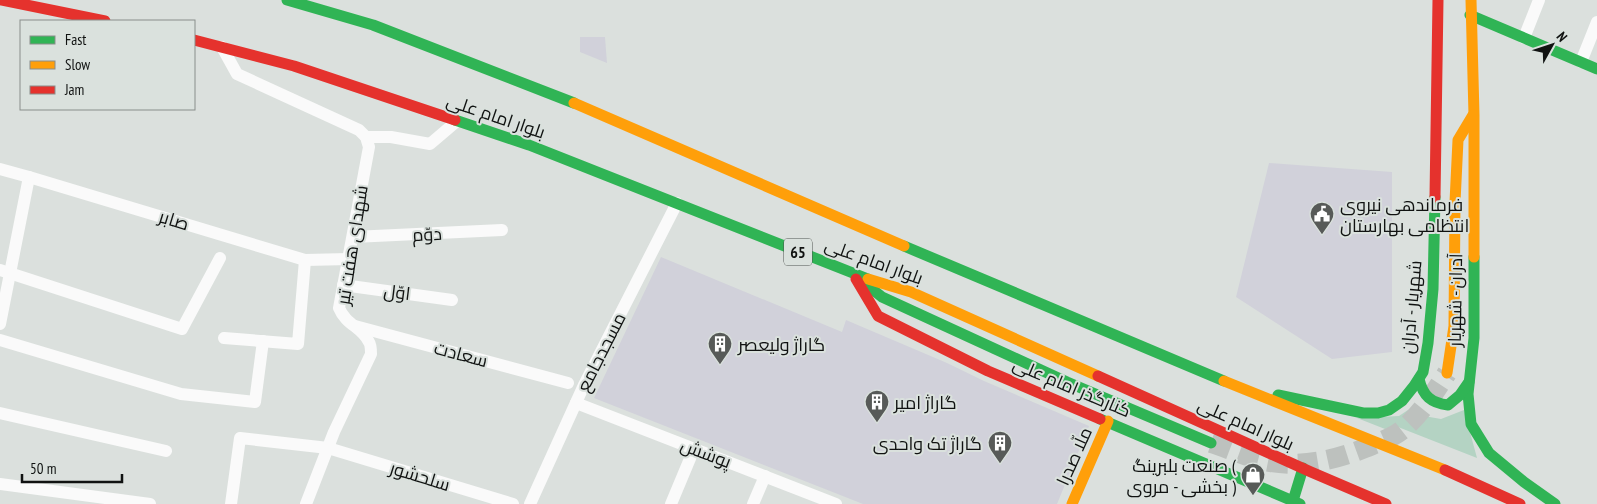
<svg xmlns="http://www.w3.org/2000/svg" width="1597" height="504" viewBox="0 0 1597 504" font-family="'PT Sans Narrow',Cairo,sans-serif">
	<rect width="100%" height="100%" fill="#dbe0dd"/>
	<path fill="#b4d3c3" d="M1411 408 1424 416 1441 419 1464 410 1477 458 1398 427 1385 429 1357 418 1399 416Z"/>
	<g fill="#d1d1da">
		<path d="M580 37H605L607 63 580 52Z"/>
		<path d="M1269 163 1392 172V352L1332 359 1236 297Z"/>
		<path d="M661 257 842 332 846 320 947 363 984 381 1089 426 1057 504H863L594 398Z"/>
	</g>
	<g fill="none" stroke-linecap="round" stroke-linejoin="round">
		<path stroke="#bdc1be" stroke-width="20" stroke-dasharray="20 10" stroke-linecap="butt" d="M1211 443C1227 448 1244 456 1261 460 1295 469 1333 461 1365 448 1377 443 1392 438 1402 430 1421 414 1434 393 1447 373"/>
		<g stroke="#fafafa" stroke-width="12">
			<path d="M1524 38 1539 0"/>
			<path d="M222 47 237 74 359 130 366 137 369 147 339 308C346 325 362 327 369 342 371 345 371 350 371 354L334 432 306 504"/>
			<path d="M1581 62 1597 22"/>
			<path d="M366 137H391L430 144 457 121"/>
			<path d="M0 169 29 177 305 260 349 259"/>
			<path d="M353 237 502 230"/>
			<path d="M0 270 182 329 220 258"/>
			<path d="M343 285 452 300"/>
			<path d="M0 324 29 177"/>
			<path d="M355 326 568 383"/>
			<path d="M224 338 298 344 305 260"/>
			<path d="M0 340 181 394 255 402 263 341"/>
			<path d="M576 403 836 504"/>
			<path d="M0 413 166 451"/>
			<path d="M0 484 150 504"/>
			<path d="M231 504 240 438 328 448 513 504"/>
			<path d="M530 504 584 385 677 203"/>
			<path d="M671 504 694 449"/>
			<path d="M753 504 765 476"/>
		</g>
		<g stroke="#30b455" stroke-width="11">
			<path d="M287 0 373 25 574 103"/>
			<path d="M1470 15 1597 69"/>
			<path d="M455 120 529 145 868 279"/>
			<path d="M904 246 1224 381"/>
			<path d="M1474 257V338L1468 394 1471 424 1489 453 1524 482 1555 504"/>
			<path d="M857 277 882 297 1067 382 1211 443"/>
			<path d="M1419 379C1423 396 1431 403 1448 405L1460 395 1469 382"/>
			<path d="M1278 395 1363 413H1378L1389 410 1402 401 1414 386 1423 372 1428 343 1433 289 1435 197"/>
			<path d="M1100 419 1300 504"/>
			<path d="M1292 504 1303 468"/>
		</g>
		<g stroke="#ff9f0a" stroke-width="11">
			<path d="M1471 0 1474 115V257"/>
			<path d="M574 103 904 246"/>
			<path d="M868 279 911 292 1098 376"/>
			<path d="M1447 373 1454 326 1455 202 1458 140 1473 115"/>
			<path d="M1224 381 1445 470"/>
			<path d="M1072 504 1108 421"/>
		</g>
		<g stroke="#e5322d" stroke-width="11">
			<path d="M2 0 105 21"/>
			<path d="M194 40 294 66 455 120"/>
			<path d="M1435 197 1438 0"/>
			<path d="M856 279 878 316 988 371 1100 419"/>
			<path d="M1098 376 1311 472 1386 504"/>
			<path d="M1445 470 1520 504"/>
		</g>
	</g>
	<defs>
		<symbol id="civic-pin" viewBox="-11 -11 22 30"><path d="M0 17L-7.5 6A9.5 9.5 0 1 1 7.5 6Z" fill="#575a58" stroke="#dae1dd"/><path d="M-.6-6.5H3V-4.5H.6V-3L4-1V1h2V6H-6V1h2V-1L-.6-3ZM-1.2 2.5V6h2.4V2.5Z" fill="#fff"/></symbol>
		<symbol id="building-pin" viewBox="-11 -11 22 30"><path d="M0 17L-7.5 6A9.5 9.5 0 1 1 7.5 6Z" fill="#575a58" stroke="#dae1dd"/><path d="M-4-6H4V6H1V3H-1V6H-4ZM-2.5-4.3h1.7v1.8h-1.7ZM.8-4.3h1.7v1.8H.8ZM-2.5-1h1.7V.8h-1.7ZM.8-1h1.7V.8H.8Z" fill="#fff"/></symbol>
		<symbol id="shop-pin" viewBox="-11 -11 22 30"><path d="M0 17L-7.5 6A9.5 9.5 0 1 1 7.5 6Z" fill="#575a58" stroke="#dae1dd"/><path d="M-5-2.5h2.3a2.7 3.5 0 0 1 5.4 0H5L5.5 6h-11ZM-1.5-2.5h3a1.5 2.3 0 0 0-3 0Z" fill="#fff"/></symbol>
	</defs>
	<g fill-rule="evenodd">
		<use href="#civic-pin" x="1308" y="200" width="28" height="38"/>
		<use href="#building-pin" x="706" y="330" width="28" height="38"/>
		<use href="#building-pin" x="863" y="388" width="28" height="38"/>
		<use href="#building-pin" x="986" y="429" width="28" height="38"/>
		<use href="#shop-pin" x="1239" y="461" width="28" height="38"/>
	</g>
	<g text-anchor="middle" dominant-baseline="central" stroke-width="4" stroke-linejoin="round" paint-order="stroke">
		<rect fill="#dae1dd" stroke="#4d504e" stroke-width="1" x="784" y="238.5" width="28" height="27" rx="4"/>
		<g font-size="16" font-weight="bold" fill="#101211">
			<text x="798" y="252">65</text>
		</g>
		<g font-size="18" fill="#101211" stroke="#dae1dd">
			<text transform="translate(496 116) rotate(19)">بلوار امام علی</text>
			<text transform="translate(174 220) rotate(17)">صابر</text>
			<text transform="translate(427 234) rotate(-3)">دوّم</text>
			<text transform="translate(352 245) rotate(-81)">شهدای هفت تیر</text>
			<text transform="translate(874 261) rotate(20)">بلوار امام علی</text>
			<text transform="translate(397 292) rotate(7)">اوّل</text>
			<text transform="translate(1455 300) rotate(-89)">آدران - شهریار</text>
			<text transform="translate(1411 307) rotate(-85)">شهریار - آدران</text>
			<text transform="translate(601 352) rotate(-63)">مسجدجامع</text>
			<text transform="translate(461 354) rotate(15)">سعادت</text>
			<text transform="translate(1072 387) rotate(23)">کنارگذر امام علی</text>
			<text transform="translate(1246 424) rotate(24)">بلوار امام علی</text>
			<text transform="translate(706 453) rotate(21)">پوشش</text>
			<text transform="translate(1074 456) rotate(-66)">ملّا صدرا</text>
			<text transform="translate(420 476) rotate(17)">سلحشور</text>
		</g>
		<g font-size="18" fill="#101211" stroke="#dae1dd" text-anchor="start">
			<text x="1340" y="204">فرماندهی نیروی<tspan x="1340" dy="21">انتظامی بهارستان</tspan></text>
			<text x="738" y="344">گاراژ ولیعصر</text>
			<text x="894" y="402">گاراژ امیر</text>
			<text x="982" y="443" text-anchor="end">گاراژ تک واحدی</text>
			<text x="1236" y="465" text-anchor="end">صنعت بلبرینگ (<tspan x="1236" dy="21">بخشی - مروی )</tspan></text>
		</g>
	</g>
	<rect x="20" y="20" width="175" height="90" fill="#dae1dd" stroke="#898e8b"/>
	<rect x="30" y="36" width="25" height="8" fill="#30b455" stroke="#898e8b"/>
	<text x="65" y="45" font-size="15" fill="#101211">Fast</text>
	<rect x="30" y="61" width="25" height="8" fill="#ff9f0a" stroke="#898e8b"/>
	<text x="65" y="70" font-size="15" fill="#101211">Slow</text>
	<rect x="30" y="86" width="25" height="8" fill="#e5322d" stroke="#898e8b"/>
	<text x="65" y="95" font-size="15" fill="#101211">Jam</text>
	<g transform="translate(1552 45) rotate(50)" stroke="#dae1dd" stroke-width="4" paint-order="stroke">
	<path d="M0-4L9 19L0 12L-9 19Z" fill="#101211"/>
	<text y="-8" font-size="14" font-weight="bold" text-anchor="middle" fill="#101211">N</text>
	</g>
	<path d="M22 474v8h100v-8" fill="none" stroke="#101211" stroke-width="2.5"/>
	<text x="30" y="474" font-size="15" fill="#101211" stroke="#dae1dd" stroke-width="4" paint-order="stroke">50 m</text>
</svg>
